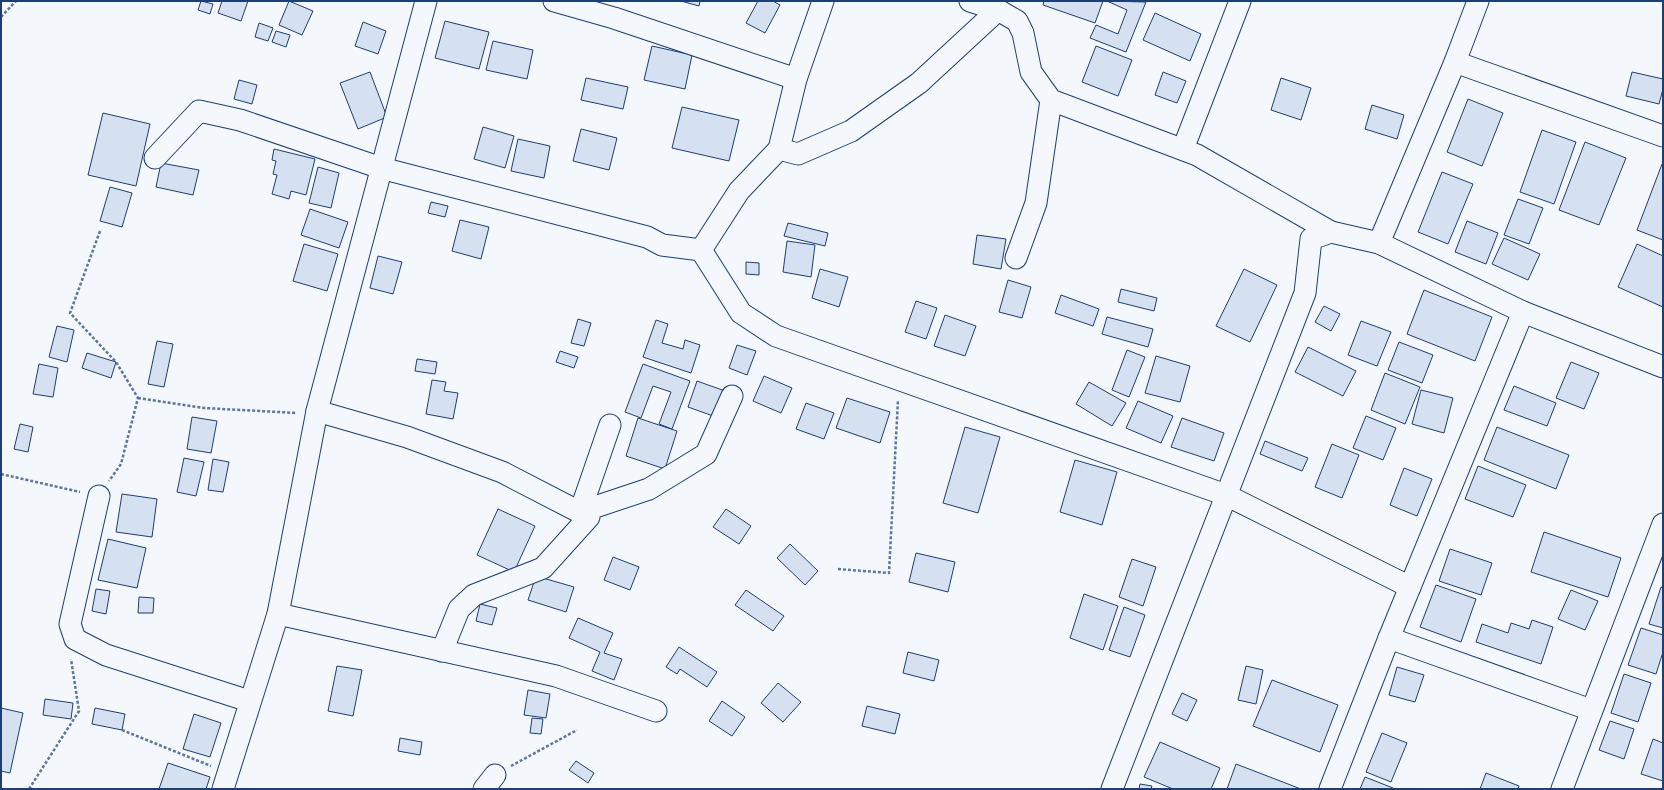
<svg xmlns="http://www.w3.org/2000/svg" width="1664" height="790" viewBox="0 0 1664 790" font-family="'Space Grotesk',sans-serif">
	<rect width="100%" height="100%" fill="#f4f7fb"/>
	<g fill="#d5e0f0" stroke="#1d3f73">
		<path d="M201 1 213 4 210 14 198 10Z"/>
		<path d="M222 1H248L241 21 218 13Z"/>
		<path d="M289 1 313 11 302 35 279 25Z"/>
		<path d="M681 1H700L699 6Z"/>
		<path d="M758 1H773L780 5 765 33 746 23Z"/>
		<path d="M1044 1H1103L1095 23 1043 5Z"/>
		<path d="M1107 1 1146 2 1126 52 1090 38 1096 25 1118 34 1127 10Z"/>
		<path d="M1155 13 1201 34 1190 61 1143 40Z"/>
		<path d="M445 21 489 32 479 69 435 58Z"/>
		<path d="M363 22 386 31 378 54 355 46Z"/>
		<path d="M259 23 273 28 268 41 255 37Z"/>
		<path d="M276 31 290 35 286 47 272 42Z"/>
		<path d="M493 41 533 50 527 79 486 70Z"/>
		<path d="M652 46 692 55 685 89 644 80Z"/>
		<path d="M1096 46 1132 60 1118 96 1082 82Z"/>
		<path d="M370 72 387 117 358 129 340 83Z"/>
		<path d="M1163 72 1186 81 1177 103 1155 95Z"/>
		<path d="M1632 72 1663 79V89L1659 104 1626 96Z"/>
		<path d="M586 78 628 87 623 109 581 100Z"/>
		<path d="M1281 78 1311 88 1301 120 1271 110Z"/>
		<path d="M239 80 257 85 252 104 234 99Z"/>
		<path d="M1468 99 1503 113 1482 166 1447 152Z"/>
		<path d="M1372 105 1404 115 1397 139 1365 129Z"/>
		<path d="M682 107 739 120 729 161 672 148Z"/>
		<path d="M103 113 150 124 136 186 88 175Z"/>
		<path d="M483 127 514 136 505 168 474 159Z"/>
		<path d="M581 129 617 138 609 170 573 161Z"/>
		<path d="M1542 130 1576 142 1554 204 1520 192Z"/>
		<path d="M518 139 550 146 544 178 511 171Z"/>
		<path d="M1585 142 1626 158 1599 225 1559 210Z"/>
		<path d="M274 149 315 159 306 195 291 191 289 199 272 194 277 175 273 174 276 161 272 160Z"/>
		<path d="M161 163 199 170 193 195 156 187Z"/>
		<path d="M1662 164H1663V240L1637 230Z"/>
		<path d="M318 167 339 173 331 208 309 203Z"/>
		<path d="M1442 172 1473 184 1448 244 1418 232Z"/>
		<path d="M110 187 132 193 122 227 100 221Z"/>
		<path d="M1518 199 1543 208 1529 244 1504 235Z"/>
		<path d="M431 202 448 206 445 217 428 213Z"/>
		<path d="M310 209 348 222 339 248 301 235Z"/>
		<path d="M460 220 489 227 481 259 452 251Z"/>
		<path d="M1467 221 1498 233 1486 264 1455 252Z"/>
		<path d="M788 223 828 233 825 246 784 236Z"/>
		<path d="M977 235 1006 239 1001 269 973 264Z"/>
		<path d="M1504 238 1540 254 1528 280 1492 264Z"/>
		<path d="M787 241 815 245 811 277 783 272Z"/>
		<path d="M304 244 338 254 327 291 293 281Z"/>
		<path d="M1637 244 1663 256V307L1618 287Z"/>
		<path d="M378 256 402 262 393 294 370 288Z"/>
		<path d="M746 262 759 263V275L746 274Z"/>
		<path d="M820 269 848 277 839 307 812 298Z"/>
		<path d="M1244 269 1277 285 1250 342 1216 326Z"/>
		<path d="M1008 280 1031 287 1022 318 999 312Z"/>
		<path d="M1121 289 1157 298 1154 311 1118 302Z"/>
		<path d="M1424 290 1492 317 1475 361 1407 334Z"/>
		<path d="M1061 295 1099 309 1093 326 1055 313Z"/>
		<path d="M916 301 937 308 926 339 905 332Z"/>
		<path d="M1324 306 1340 314 1331 331 1315 322Z"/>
		<path d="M945 315 976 326 965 356 934 346Z"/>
		<path d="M1107 317 1153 329 1148 347 1102 334Z"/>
		<path d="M578 319 591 323 584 346 571 343Z"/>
		<path d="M656 320 668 324 662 343 683 349 685 340 700 345 691 373 643 357Z"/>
		<path d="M1361 321 1391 332 1377 366 1348 355Z"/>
		<path d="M57 326 74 330 67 362 49 357Z"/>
		<path d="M157 341 173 344 164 387 148 384Z"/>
		<path d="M1399 342 1433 355 1422 383 1388 370Z"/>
		<path d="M737 345 756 351 747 375 729 368Z"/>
		<path d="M1308 347 1356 371 1343 396 1295 372Z"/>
		<path d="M1127 350 1145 357 1129 397 1112 390Z"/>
		<path d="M560 351 578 357 574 368 556 362Z"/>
		<path d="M87 353 116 362 111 378 82 368Z"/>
		<path d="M1156 356 1190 366 1180 402 1145 393Z"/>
		<path d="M417 359 437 362 435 374 415 371Z"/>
		<path d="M1571 362 1599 373 1584 409 1556 398Z"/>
		<path d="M39 364 58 368 53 397 33 394Z"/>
		<path d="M643 364 690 381 672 429 659 424 671 392 653 386 641 418 625 412Z"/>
		<path d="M1385 373 1420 387 1405 424 1371 410Z"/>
		<path d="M764 376 792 388 781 413 753 401Z"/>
		<path d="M432 380 446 382 444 391 458 393 453 419 426 414Z"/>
		<path d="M697 381 725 391 716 417 688 407Z"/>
		<path d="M1089 382 1126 403 1112 426 1076 404Z"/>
		<path d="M1514 386 1556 403 1547 426 1504 410Z"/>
		<path d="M1421 390 1453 398 1444 433 1412 424Z"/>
		<path d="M847 398 890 412 880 443 836 428Z"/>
		<path d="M1138 401 1173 416 1161 443 1126 428Z"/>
		<path d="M806 403 834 413 824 439 796 429Z"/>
		<path d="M1366 416 1396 428 1383 460 1353 448Z"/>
		<path d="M192 417 217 421 211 453 187 449Z"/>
		<path d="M638 418 677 431 665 469 626 456Z"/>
		<path d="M1182 418 1224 433 1214 461 1171 447Z"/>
		<path d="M20 424 33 427 28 452 14 449Z"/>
		<path d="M965 427 1000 437 978 513 943 503Z"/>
		<path d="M1497 427 1569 455 1556 489 1484 460Z"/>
		<path d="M1265 441 1308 458 1302 471 1260 454Z"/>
		<path d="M1332 444 1359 455 1342 498 1315 487Z"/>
		<path d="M184 458 204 462 196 496 177 492Z"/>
		<path d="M213 459 229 462 223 492 208 490Z"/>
		<path d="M1075 460 1117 472 1102 525 1060 512Z"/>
		<path d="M1478 466 1526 485 1513 517 1465 499Z"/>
		<path d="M1404 468 1432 479 1417 516 1390 505Z"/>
		<path d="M122 494 157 499 152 537 116 532Z"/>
		<path d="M498 509 535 526 514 572 477 555Z"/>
		<path d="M726 509 751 526 739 544 713 527Z"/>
		<path d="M1544 532 1621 558 1608 597 1531 572Z"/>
		<path d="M108 539 146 548 137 588 98 580Z"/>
		<path d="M790 544 818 571 805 585 777 558Z"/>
		<path d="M1450 549 1492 563 1481 595 1439 581Z"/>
		<path d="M916 553 955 562 948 592 909 582Z"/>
		<path d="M613 557 639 567 630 590 604 580Z"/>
		<path d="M1132 559 1156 567 1143 606 1119 597Z"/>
		<path d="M536 576 574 587 566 612 528 600Z"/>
		<path d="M1436 585 1476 599 1461 642 1420 627Z"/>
		<path d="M1661 587 1663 588V628L1649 624Z"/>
		<path d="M96 589 110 591 106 614 92 611Z"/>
		<path d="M746 590 784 616 773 631 735 605Z"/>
		<path d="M1571 590 1598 601 1585 630 1558 619Z"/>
		<path d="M1084 594 1118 606 1103 650 1070 638Z"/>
		<path d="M139 597 154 598 153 613H138Z"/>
		<path d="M480 604 497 608 492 625 476 621Z"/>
		<path d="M1124 607 1145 615 1130 657 1109 650Z"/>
		<path d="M578 618 613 633 604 653 622 659 614 680 592 671 600 652 569 638Z"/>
		<path d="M1532 620 1553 627 1541 664 1476 642 1482 624 1508 633 1511 623 1529 629Z"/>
		<path d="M1641 628 1663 635V652L1656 674 1628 665Z"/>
		<path d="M679 647 717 672 707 687 680 669 677 674 666 667Z"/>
		<path d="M908 652 939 660 934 681 903 673Z"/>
		<path d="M337 666 362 670 353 716 328 711Z"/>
		<path d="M1246 666 1263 670 1256 704 1238 700Z"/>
		<path d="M1397 667 1424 675 1415 702 1389 695Z"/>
		<path d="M1624 674 1651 683 1638 722 1611 713Z"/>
		<path d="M1272 680 1338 705 1320 752 1253 726Z"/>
		<path d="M778 683 801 702 783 722 761 703Z"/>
		<path d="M528 690 550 694 546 718 524 715Z"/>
		<path d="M1182 693 1197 700 1187 721 1172 714Z"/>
		<path d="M45 699 73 703 71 719 43 715Z"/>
		<path d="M722 701 745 717 732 736 709 721Z"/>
		<path d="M867 706 900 714 895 734 862 726Z"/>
		<path d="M1 708 23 713 10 773 1 771Z"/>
		<path d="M95 708 125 714 122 730 92 724Z"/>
		<path d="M194 714 221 723 210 757 183 749Z"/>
		<path d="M532 718 543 719 541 734 530 733Z"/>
		<path d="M1610 721 1634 729 1624 759 1599 750Z"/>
		<path d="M1382 733 1407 743 1391 782 1366 772Z"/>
		<path d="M400 738 422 742 420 755 398 751Z"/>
		<path d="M1653 739 1663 743V781L1641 774Z"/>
		<path d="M1160 742 1220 768 1211 789H1173L1144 777Z"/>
		<path d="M576 761 594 773 588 783 569 770Z"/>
		<path d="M168 763 210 777 206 789H159Z"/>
		<path d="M1236 764 1301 789H1227Z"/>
		<path d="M1486 773 1519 786 1518 789H1480Z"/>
		<path d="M1365 777 1393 788 1392 789H1360Z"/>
		<path d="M1140 784 1152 786 1151 789H1139Z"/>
	</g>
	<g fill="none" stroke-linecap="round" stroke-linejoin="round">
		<defs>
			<g id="minor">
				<path d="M554 1 614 18 796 79"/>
				<path d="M970 1 998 10 1017 21 1023 33 1031 72 1051 100 1197 155 1331 232"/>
				<path d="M1455 62 1663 136"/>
				<path d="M779 149 798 154 851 131 919 83 998 10"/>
				<path d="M1183 149 1240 1"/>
				<path d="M155 158 199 111 240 120 381 168 647 237 662 245 701 250 741 313 776 336 1226 495 1410 587"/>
				<path d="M1379 243 1455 62 1478 1"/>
				<path d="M701 250 739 191 779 149 796 79 823 1"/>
				<path d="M1016 258 1036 203 1051 100"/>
				<path d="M317 411 407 437 502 472 589 517 543 568 474 595 459 609 442 651"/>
				<path d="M99 496 70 624 75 639 106 655 249 701"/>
				<path d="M580 512 649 489 706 454 732 396"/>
				<path d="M580 512 610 425"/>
				<path d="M278 614 556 676 656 711"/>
				<path d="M1389 638 1591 710"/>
				<path d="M223 789 278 614 317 411 426 1"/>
				<path d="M484 789 495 775"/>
				<path d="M1112 789 1305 293 1311 239 1331 232 1379 243 1523 312 1663 367"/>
				<path d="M1330 789 1389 638 1523 312"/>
				<path d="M1562 789 1663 524"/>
			</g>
		</defs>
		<use href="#minor" stroke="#1d3f73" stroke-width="23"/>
		<g stroke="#5e769c" stroke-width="2.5" stroke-dasharray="3 2" stroke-linecap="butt">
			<path d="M1 17 16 1"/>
			<path d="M100 231 70 313 116 362 138 398 121 464 109 481"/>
			<path d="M138 398 204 408 297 413"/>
			<path d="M1 474 80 492"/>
			<path d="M838 569 889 573 898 400"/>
			<path d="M122 730 211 766"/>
			<path d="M511 766 577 730"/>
			<path d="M29 789 79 711 71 659"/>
		</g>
		<use href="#minor" stroke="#f4f7fb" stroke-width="21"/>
	</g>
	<rect width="1664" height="790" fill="none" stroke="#1d3f73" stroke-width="4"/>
</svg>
